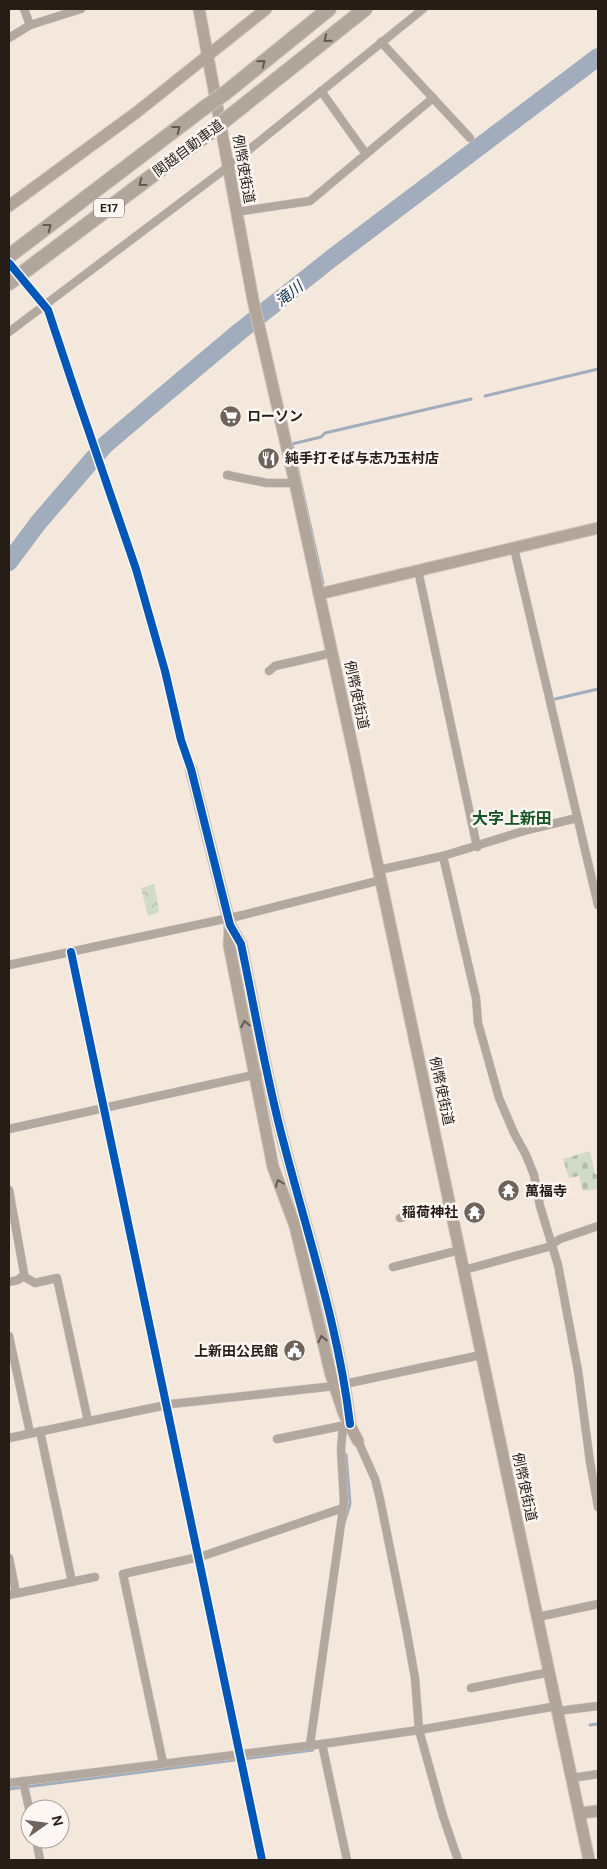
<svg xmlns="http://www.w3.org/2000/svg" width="607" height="1869" viewBox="0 0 607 1869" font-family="'DM Sans','Noto Sans JP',sans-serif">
	<defs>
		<pattern id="cemetery-stones" width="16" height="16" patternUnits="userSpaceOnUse" patternTransform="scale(1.25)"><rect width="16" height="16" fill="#d1dbc8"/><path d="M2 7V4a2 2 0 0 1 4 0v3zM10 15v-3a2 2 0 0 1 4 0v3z" fill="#b3bcab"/></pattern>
		<pattern id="park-crowns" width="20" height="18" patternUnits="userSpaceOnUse" patternTransform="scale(1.25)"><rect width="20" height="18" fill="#d1dbc8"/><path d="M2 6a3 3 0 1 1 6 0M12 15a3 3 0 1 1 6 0" fill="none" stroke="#b3bcab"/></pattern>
	</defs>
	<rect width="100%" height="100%" fill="#f4e7dc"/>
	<path fill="url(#cemetery-stones)" d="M590 1151 595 1174H598V1189L583 1191 579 1176 569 1178 563 1159Z"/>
	<path fill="url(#park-crowns)" d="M154 884 159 910 158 913 148 916 141 888Z"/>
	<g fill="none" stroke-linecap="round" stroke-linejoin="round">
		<g stroke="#a1adbc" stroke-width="3">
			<path d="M485 396 598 369"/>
			<path d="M323 583 292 444 321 437 325 433 471 399"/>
			<path d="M555 699 598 689"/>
			<path d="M344 1524 350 1503 346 1455"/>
			<path d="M590 1725 598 1724"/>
			<path d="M9 1789 313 1750"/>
		</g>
		<path stroke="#a1adbc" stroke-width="18" d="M9 562 38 523 105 445 158 400 239 332 332 258 598 57"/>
		<path stroke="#cbbfb4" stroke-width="8" stroke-dasharray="8 4" stroke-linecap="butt" d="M9 263 29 287"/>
		<defs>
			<g id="street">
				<path d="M24 9 30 25"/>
				<path d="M9 38 30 25 81 9"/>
				<path d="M381 42 470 138"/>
				<path d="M321 91 366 154"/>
				<path d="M236 212 310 201 433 98"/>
				<path d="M29 287 48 310 76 394 136 569 165 671 181 740 191 769"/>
				<path d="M9 332 229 166 423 9"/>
				<path d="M227 475 267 483H295"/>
				<path d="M514 548 598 905"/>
				<path d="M418 570 477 847"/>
				<path d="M269 671 275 666 332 653"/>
				<path d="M443 856 476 998 478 1023 499 1098 514 1133 526 1155 534 1175 540 1206 558 1265 578 1371 590 1462 598 1507"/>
				<path d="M379 870 443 856 527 830 577 818"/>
				<path d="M71 952 262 1860"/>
				<path d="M9 965 243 915 381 880"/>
				<path d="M9 1129 258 1074"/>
				<path d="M9 1190 24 1273C22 1280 15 1281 9 1282"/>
				<path d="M400 1218 451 1205"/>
				<path d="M393 1267 460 1250"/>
				<path d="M464 1270 548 1247 560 1239 598 1226"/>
				<path d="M23 1276 35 1283 57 1278 88 1421"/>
				<path d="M9 1336 30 1433"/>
				<path d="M40 1431 72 1582"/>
				<path d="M9 1438 171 1404 335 1386 481 1355"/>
				<path d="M277 1439 346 1425"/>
				<path d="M358 1441 375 1479 380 1499 406 1628 415 1678 419 1730 443 1816 458 1860"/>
				<path d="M9 1558 16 1593"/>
				<path d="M9 1595 95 1577"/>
				<path d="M538 1617 598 1604"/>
				<path d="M471 1688 550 1672"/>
				<path d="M558 1711 598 1706"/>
				<path d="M322 1744 347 1860"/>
				<path d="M310 1745 344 1502 341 1449 343 1426"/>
				<path d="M163 1763 123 1574 203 1556 343 1508"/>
				<path d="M572 1778 598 1774"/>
				<path d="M23 1781 30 1813"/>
				<path d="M9 1783 322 1744 419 1730 557 1706"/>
				<path d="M36 1839 40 1860"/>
			</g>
			<g id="secondary">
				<path d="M199 9 253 300 295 483 352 745 589 1860"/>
				<path d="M9 206 137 112 266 9"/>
				<path d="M319 594 598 528"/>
				<path d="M191 769 230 925 241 944C255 1010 266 1078 284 1144 308 1237 339 1329 350 1424"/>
				<path d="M230 925 229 945 273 1167 295 1226 331 1375 344 1414 358 1441"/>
				<path d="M580 1813 598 1811"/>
			</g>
			<g id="highway">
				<path d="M224 94 329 9"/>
				<path d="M229 117 365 9"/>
				<path d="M9 256 204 108"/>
				<path d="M9 283 209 133"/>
			</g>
		</defs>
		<use href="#street" stroke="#ccc3ba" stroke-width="9"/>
		<use href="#secondary" stroke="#ccc3ba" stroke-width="13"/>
		<use href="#highway" stroke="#ccc3ba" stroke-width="16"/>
		<use href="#street" stroke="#b2a89f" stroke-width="8"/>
		<use href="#secondary" stroke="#b2a69b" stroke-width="11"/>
		<use href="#highway" stroke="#b0a69b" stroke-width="14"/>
		<defs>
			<g id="highway-bridge">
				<path d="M204 108 224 94"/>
				<path d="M209 133 229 117"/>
			</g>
		</defs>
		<use href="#highway-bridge" stroke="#ccc3ba" stroke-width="16" stroke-linecap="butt"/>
		<use href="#highway-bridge" stroke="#b0a69b" stroke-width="14"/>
		<defs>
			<g id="cycleway">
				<path d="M9 263 48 310 76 394 136 569 165 671 181 740 191 769 230 925 241 944C255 1010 266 1078 284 1144 308 1237 339 1329 350 1424"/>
				<path d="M71 952 262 1860"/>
			</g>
		</defs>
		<use href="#cycleway" stroke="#fcf7f3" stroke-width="11"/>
		<use href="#cycleway" stroke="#0057b8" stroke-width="8"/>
	</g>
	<defs><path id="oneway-chevron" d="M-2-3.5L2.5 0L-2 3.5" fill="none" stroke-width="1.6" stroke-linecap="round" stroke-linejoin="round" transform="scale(1.25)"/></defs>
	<g stroke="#645b52">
		<use href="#oneway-chevron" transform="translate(327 39) rotate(141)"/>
		<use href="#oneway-chevron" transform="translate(262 63) rotate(-39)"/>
		<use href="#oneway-chevron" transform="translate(177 129) rotate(-37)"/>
		<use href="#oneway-chevron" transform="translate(142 183) rotate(143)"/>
		<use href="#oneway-chevron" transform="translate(48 227) rotate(-37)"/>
	</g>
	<g stroke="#655b52">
		<use href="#oneway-chevron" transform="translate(245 1024) rotate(-101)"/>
		<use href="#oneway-chevron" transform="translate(279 1183) rotate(-111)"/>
		<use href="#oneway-chevron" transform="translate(322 1339) rotate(-103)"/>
	</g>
	<defs>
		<symbol id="supermarket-disc" viewBox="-11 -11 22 22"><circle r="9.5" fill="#6e645b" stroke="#fcf7f3"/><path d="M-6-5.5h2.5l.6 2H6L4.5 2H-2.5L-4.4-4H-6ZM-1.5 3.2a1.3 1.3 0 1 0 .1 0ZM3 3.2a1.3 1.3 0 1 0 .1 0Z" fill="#fff"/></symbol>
		<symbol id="restaurant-disc" viewBox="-11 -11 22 22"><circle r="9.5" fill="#6e645b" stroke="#fcf7f3"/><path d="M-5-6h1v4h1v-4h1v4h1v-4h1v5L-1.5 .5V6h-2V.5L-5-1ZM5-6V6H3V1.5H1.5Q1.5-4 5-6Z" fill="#fff"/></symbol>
		<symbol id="temple-disc" viewBox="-11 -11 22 22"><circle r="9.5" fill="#6e645b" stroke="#fcf7f3"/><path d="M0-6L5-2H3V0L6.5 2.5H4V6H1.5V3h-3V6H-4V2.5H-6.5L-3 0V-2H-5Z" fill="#fff"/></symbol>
		<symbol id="civic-disc" viewBox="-11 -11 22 22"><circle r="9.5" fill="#6e645b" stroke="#fcf7f3"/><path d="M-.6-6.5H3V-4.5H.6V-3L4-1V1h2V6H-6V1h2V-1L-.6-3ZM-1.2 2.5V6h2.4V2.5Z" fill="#fff"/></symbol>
	</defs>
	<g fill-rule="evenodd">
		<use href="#supermarket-disc" x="218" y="404" width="25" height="25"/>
		<use href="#restaurant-disc" x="256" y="446" width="25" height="25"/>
		<use href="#temple-disc" x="496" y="1178" width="25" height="25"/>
		<use href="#temple-disc" x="462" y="1200" width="25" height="25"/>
		<use href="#civic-disc" x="282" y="1338" width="25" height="25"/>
	</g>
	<g text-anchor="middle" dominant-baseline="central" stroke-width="5" stroke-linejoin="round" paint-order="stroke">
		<rect fill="#fcf7f3" stroke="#665f58" stroke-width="1" x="94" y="198.5" width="30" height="19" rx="4"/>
		<g font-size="12" font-weight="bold" fill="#261e16">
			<text x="109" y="208">E17</text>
		</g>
		<g font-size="14" fill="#261e16" stroke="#fcf7f3">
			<text transform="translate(188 148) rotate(-37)">関越自動車道</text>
			<text transform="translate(244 169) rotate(80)">例幣使街道</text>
			<text transform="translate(357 695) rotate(78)">例幣使街道</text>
			<text transform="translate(442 1091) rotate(78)">例幣使街道</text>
			<text transform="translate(525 1487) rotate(78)">例幣使街道</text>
		</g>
		<g font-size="14" font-weight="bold" fill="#261e16" stroke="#fcf7f3" text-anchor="start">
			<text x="247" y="416">ローソン</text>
			<text x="285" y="458">純手打そば与志乃玉村店</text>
			<text x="525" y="1191">萬福寺</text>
			<text x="458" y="1212" text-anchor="end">稲荷神社</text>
			<text x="278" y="1351" text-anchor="end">上新田公民館</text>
		</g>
		<g font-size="15" font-style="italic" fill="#0a2d52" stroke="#fcf7f3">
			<text transform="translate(289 294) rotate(-39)">滝川</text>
		</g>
		<g font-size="16" font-weight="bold" fill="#165424" stroke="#fcf7f3">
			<text x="512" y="818">大字上新田</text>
		</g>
	</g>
	<rect width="607" height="1869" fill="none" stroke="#261e16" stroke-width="20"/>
	<g transform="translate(45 1824) rotate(76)"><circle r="24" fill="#fcf7f3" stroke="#a6a09b"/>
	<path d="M0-4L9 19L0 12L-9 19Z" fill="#6e645b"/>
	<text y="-8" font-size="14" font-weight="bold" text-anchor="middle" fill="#261e16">N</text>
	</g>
</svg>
